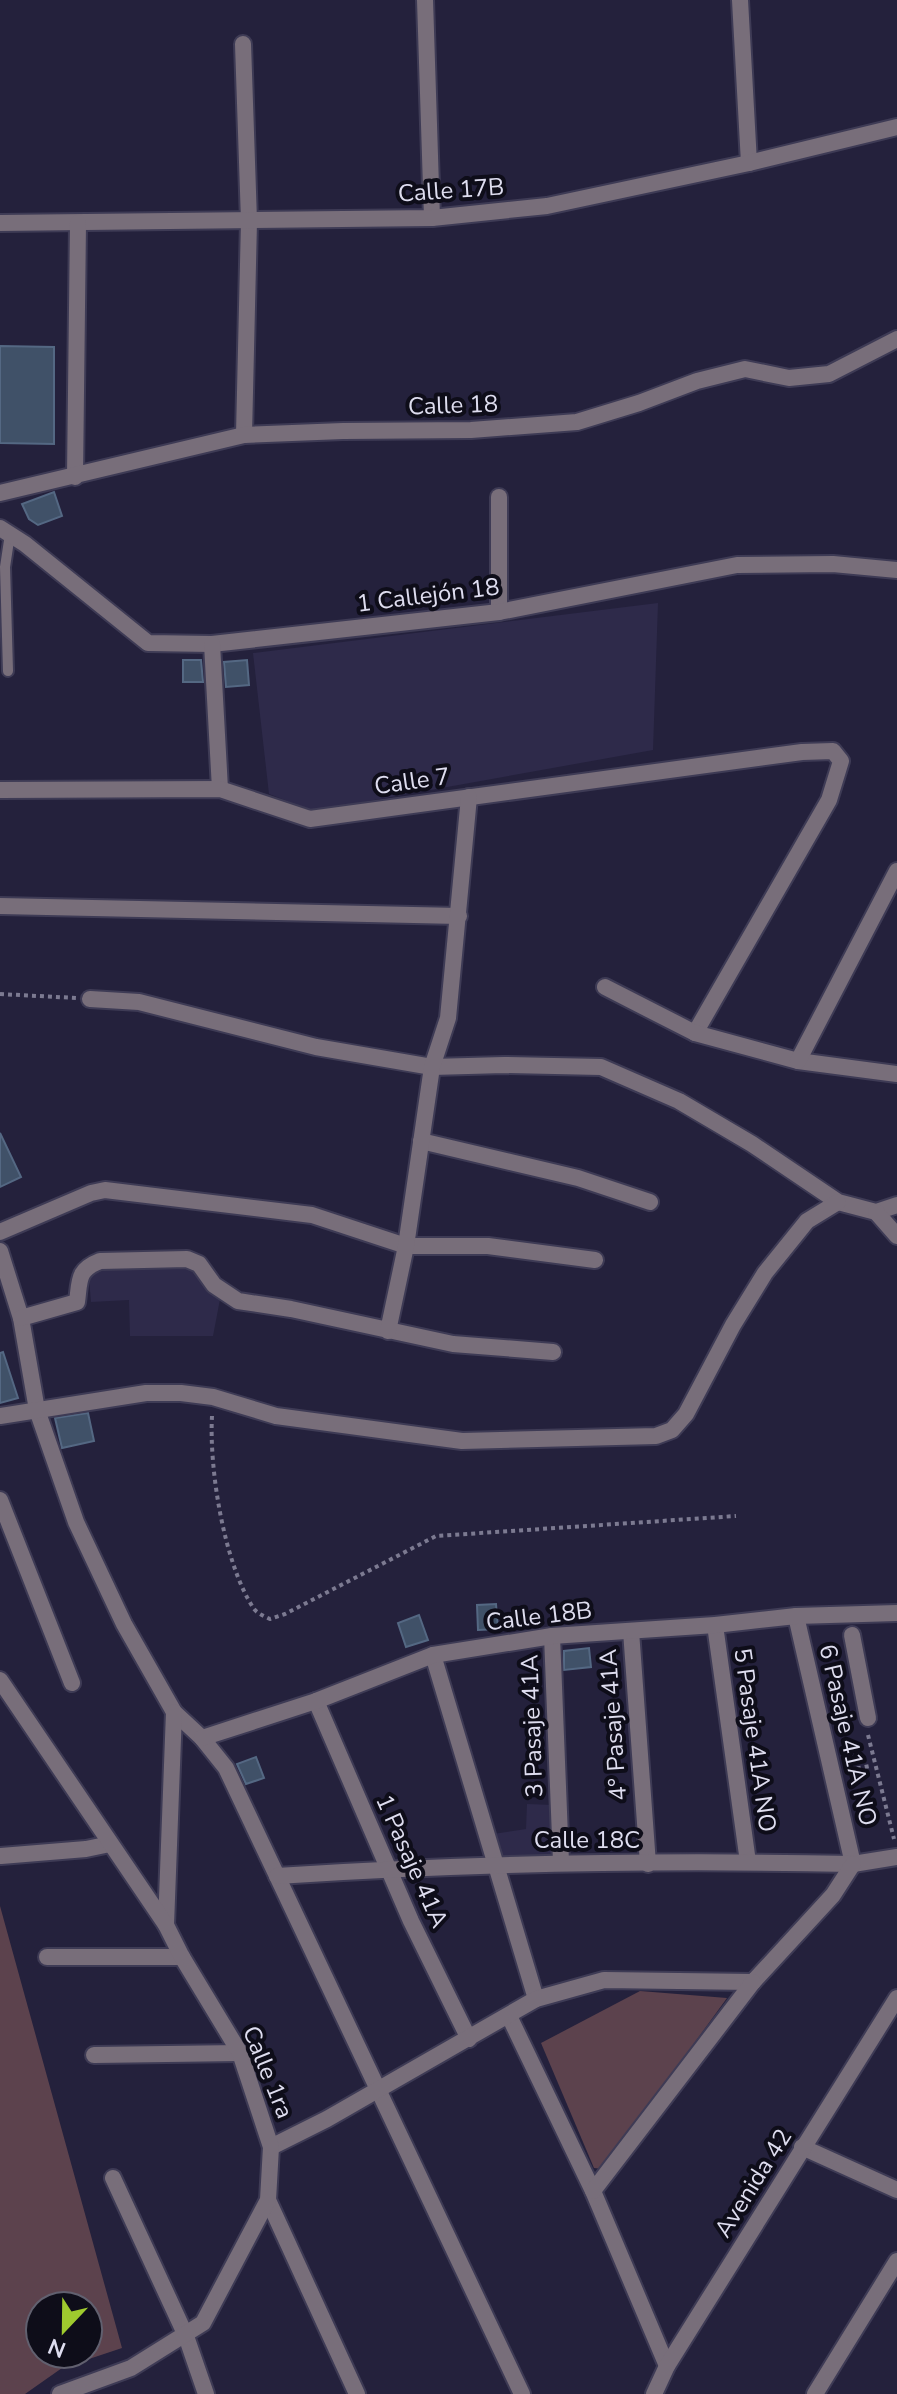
<svg xmlns="http://www.w3.org/2000/svg" width="897" height="2394" viewBox="0 0 897 2394" font-family="'Nunito Sans',sans-serif">
	<rect width="100%" height="100%" fill="#24213c"/>
	<g fill="#2e2a4a">
		<path d="M658 603 653 750 313 811 269 794 253 653Z"/>
		<path d="M186 1261 221 1294 213 1336H130L129 1300 91 1302 88 1267Z"/>
		<path d="M527 1804 553 1805V1856L499 1857 493 1834 526 1829Z"/>
	</g>
	<g fill="#5c424d" fill-rule="evenodd">
		<path d="M0 1906 122 2348 62 2368 25 2394H0ZM40 2306H88V2354H40Z"/>
		<path d="M640 1991 727 1998 603 2169 594 2168 541 2043Z"/>
	</g>
	<g fill="#405168" stroke="#546883" stroke-width="2">
		<path d="M0 346 54 347V444L0 443Z"/>
		<path d="M54 492 62 516 38 525 29 519 22 504Z"/>
		<path d="M183 660H201L203 682H183Z"/>
		<path d="M247 660 249 685 226 687 224 662Z"/>
		<path d="M0 1133 21 1177 0 1187Z"/>
		<path d="M3 1352 18 1398 0 1403V1353Z"/>
		<path d="M88 1413 94 1441 62 1448 55 1418Z"/>
		<path d="M496 1604 498 1629 478 1630 477 1605Z"/>
		<path d="M419 1615 428 1640 406 1647 398 1623Z"/>
		<path d="M589 1648 591 1667 564 1670V1651Z"/>
		<path d="M256 1757 264 1778 246 1784 237 1764Z"/>
	</g>
	<g fill="none" stroke-linecap="round" stroke-linejoin="round">
		<defs>
			<path id="service" d="M8 671 5 567 10 534"/>
			<g id="minor">
				<path d="M425 0 432 218"/>
				<path d="M740 0 749 163"/>
				<path d="M243 44 249 221 244 435"/>
				<path d="M0 223 432 218 547 206 749 163 897 127"/>
				<path d="M75 477 78 223"/>
				<path d="M0 493 244 435 343 431 471 430 577 422 639 403 697 381 745 369 789 378 829 374 897 339"/>
				<path d="M499 497V612"/>
				<path d="M0 528 25 544 148 643 212 644 499 612 737 565 833 564 897 570"/>
				<path d="M212 644 220 789"/>
				<path d="M0 790 220 789 310 819 802 752 833 751 841 761 829 800 695 1033"/>
				<path d="M0 906 459 916"/>
				<path d="M605 987 695 1033 798 1061 897 1074"/>
				<path d="M90 999 139 1002 316 1047 432 1067 504 1065 601 1067 679 1101 752 1144 838 1202 876 1212 897 1205"/>
				<path d="M798 1061 897 871"/>
				<path d="M421 1141 578 1178 650 1202"/>
				<path d="M876 1212 897 1236"/>
				<path d="M0 1232 91 1193 105 1190 312 1215 406 1246H488L595 1260"/>
				<path d="M0 1251 21 1318 37 1410 76 1522 124 1624 174 1712 202 1738 226 1768 522 2394"/>
				<path d="M21 1318 77 1302C80 1280 77 1270 100 1261L187 1259 199 1264 214 1285 238 1301 291 1309 453 1344 553 1352"/>
				<path d="M388 1331 406 1246 432 1067 448 1018 469 797"/>
				<path d="M0 1416 146 1393H181L213 1397 276 1416 462 1441 656 1436 672 1430 686 1414 733 1325 765 1273 807 1221 838 1202"/>
				<path d="M0 1500 72 1683"/>
				<path d="M796 1616 853 1864"/>
				<path d="M715 1625 748 1862"/>
				<path d="M631 1631 648 1864"/>
				<path d="M852 1635 868 1718"/>
				<path d="M552 1636 561 1862"/>
				<path d="M433 1655 536 1999"/>
				<path d="M316 1701 411 1921 469 2039"/>
				<path d="M202 1738 316 1701 433 1655 552 1636 715 1625 796 1616 897 1613"/>
				<path d="M1 1856 86 1849 110 1844"/>
				<path d="M277 1876C469 1863 661 1860 853 1864L897 1857"/>
				<path d="M166 1925 174 1712"/>
				<path d="M47 1957H182"/>
				<path d="M509 2016 593 2191 667 2366"/>
				<path d="M94 2055 240 2053"/>
				<path d="M271 2147 327 2119 536 1999 604 1980 753 1982 833 1895 853 1864"/>
				<path d="M802 2147 897 2190"/>
				<path d="M113 2178 186 2336 206 2394"/>
				<path d="M593 2191 753 1982"/>
				<path d="M268 2200 357 2394"/>
				<path d="M654 2394 667 2366 897 1998"/>
				<path d="M815 2394 897 2261"/>
			</g>
			<path id="tertiary" d="M0 1680 166 1925 182 1957 240 2053 271 2147 268 2200 203 2323 131 2368 60 2394"/>
		</defs>
		<use href="#service" stroke="#3e3b55" stroke-width="14"/>
		<use href="#minor" stroke="#3e3b55" stroke-width="20"/>
		<use href="#tertiary" stroke="#3e3b55" stroke-width="20"/>
		<g stroke="#7c7a91" stroke-width="4" stroke-dasharray="4 4" stroke-linecap="butt">
			<path d="M0 994 76 998"/>
			<path d="M212 1416C209 1469 224 1564 254 1609 258 1614 264 1616 270 1619L285 1614 436 1536 736 1516"/>
			<path d="M868 1735 894 1839"/>
			<path d="M849 1770 870 1766"/>
		</g>
		<use href="#service" stroke="#786e7a" stroke-width="10"/>
		<use href="#minor" stroke="#786e7a" stroke-width="16"/>
		<use href="#tertiary" stroke="#786e7a" stroke-width="16"/>
	</g>
	<g text-anchor="middle" dominant-baseline="central" stroke-width="8" stroke-linejoin="round" paint-order="stroke">
		<g font-size="24" fill="#deddef" stroke="#0e0d19">
			<text transform="translate(451 190) rotate(-4)">Calle 17B</text>
			<text transform="translate(453 405) rotate(-2)">Calle 18</text>
			<text transform="translate(428 595) rotate(-7)">1 Callejón 18</text>
			<text transform="translate(412 781) rotate(-8)">Calle 7</text>
			<text transform="translate(539 1616) rotate(-7)">Calle 18B</text>
			<text transform="translate(613 1725) rotate(-94)">4° Pasaje 41A</text>
			<text transform="translate(532 1726) rotate(-92)">3 Pasaje 41A</text>
			<text transform="translate(848 1735) rotate(77)">6 Pasaje 41A NO</text>
			<text transform="translate(755 1740) rotate(82)">5 Pasaje 41A NO</text>
			<text x="587" y="1840">Calle 18C</text>
			<text transform="translate(412 1861) rotate(66)">1 Pasaje 41A</text>
			<text transform="translate(268 2072) rotate(68)">Calle 1ra</text>
			<text transform="translate(753 2183) rotate(-58)">Avenida 42</text>
		</g>
	</g>
	<g transform="translate(64 2330) rotate(202)"><circle r="38" fill="#0e0d19" stroke="#61606f" stroke-width="2"/>
	<path d="M0-6L14 30L0 20L-14 30Z" fill="#9fca2e"/>
	<text y="-12" font-size="22" font-weight="bold" text-anchor="middle" fill="#deddef">N</text>
	</g>
</svg>
